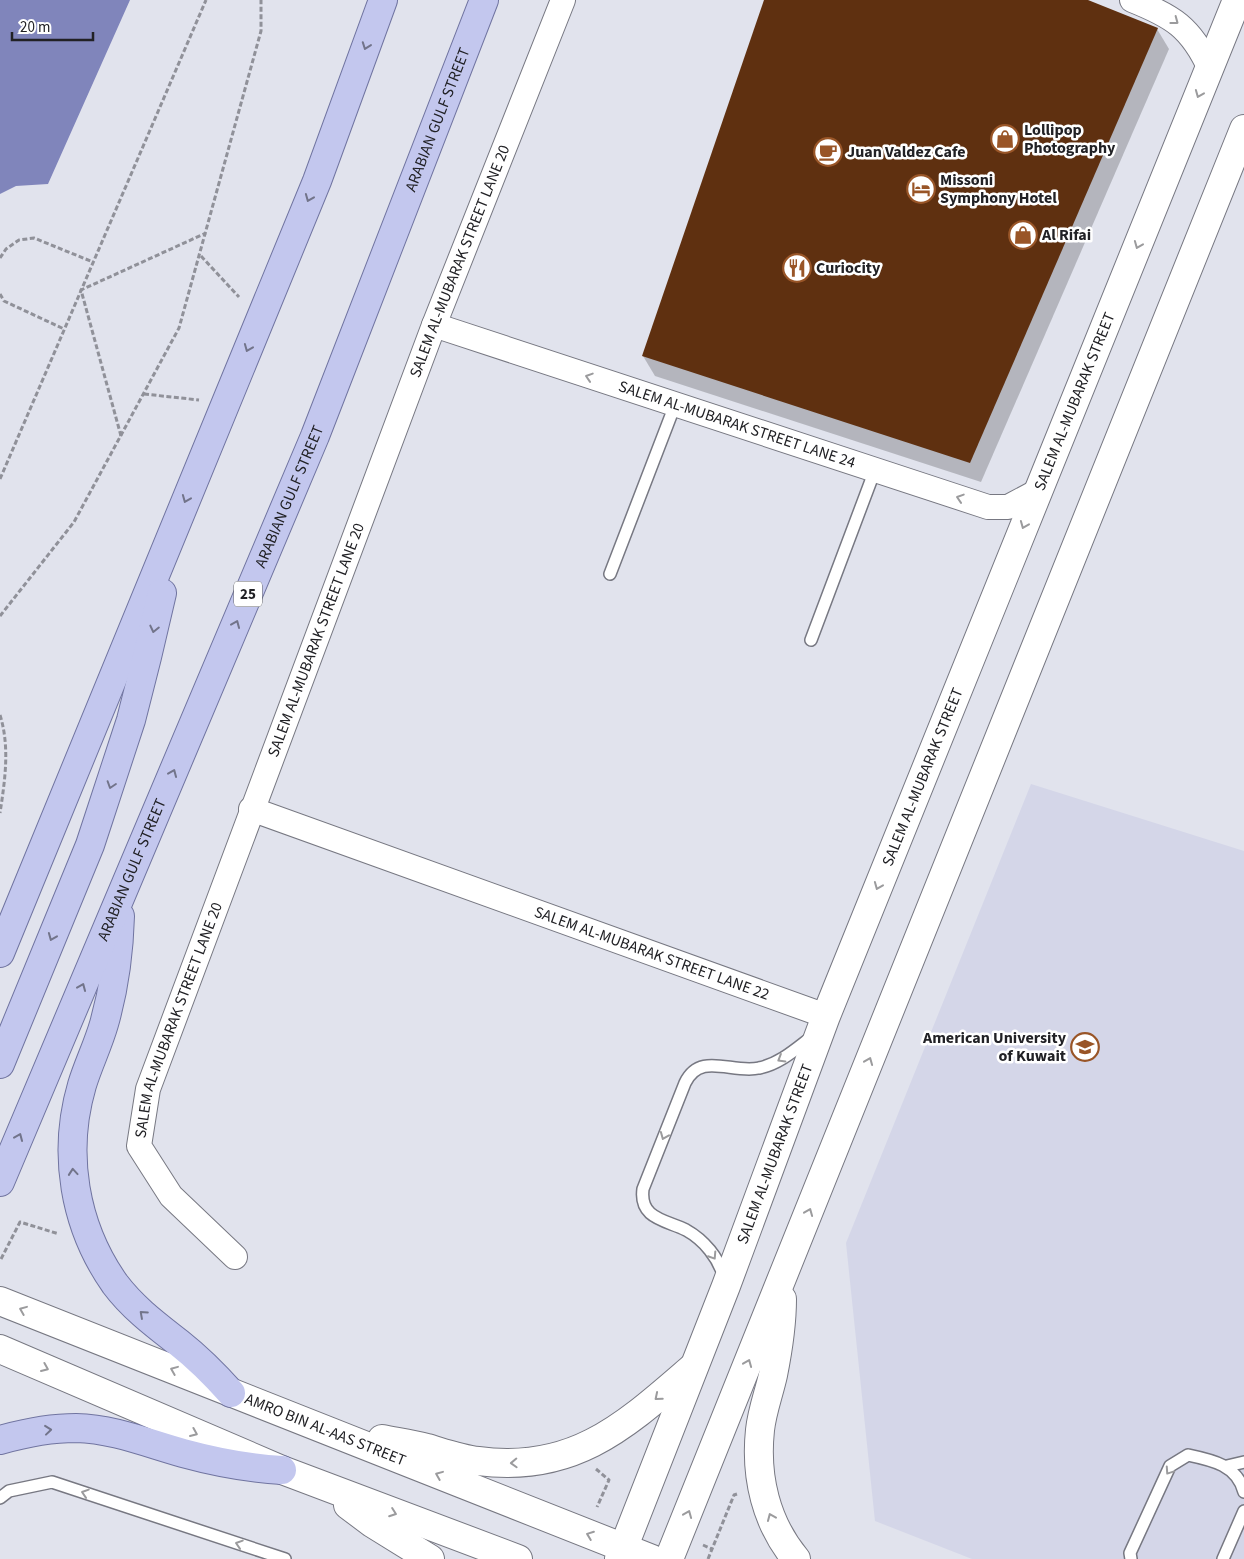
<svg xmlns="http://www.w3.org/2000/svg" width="1244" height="1559" viewBox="0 0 1244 1559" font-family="'Source Sans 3',sans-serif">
	<rect width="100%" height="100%" fill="#e1e3ed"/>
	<path fill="#d4d6e8" d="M1031 784 1244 851V1559H972L875 1521 846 1243Z"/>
	<path fill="#8085bb" d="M0 0H130L48 184 16 186 0 194Z"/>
	<path fill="#0003" d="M766 0H1085L1157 29 1169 49 981 482 655 376 643 356Z"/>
	<path fill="#5f3010" d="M764 0H1088L1158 28 970 463 642 356Z"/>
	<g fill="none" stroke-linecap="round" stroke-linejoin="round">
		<defs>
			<g id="lane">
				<path d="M610 574 675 405"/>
				<path d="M811 640 875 470"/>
				<path d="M724 1278C719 1258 704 1240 686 1230 666 1220 639 1219 643 1189L685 1083C700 1051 732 1074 759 1068 780 1064 797 1048 813 1036"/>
				<path d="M1227 1466 1244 1462"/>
				<path d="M0 1498 9 1491 52 1482 285 1559"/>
				<path d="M1131 1559 1130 1553 1170 1466 1188 1455C1212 1460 1237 1465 1244 1492"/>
				<path d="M1223 1559 1244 1511"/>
			</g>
			<g id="street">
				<path d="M1132 0C1172 16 1191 27 1210 69"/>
				<path id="s1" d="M434 325 988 507H1008L1038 491"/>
				<path id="s2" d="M251 809 826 1016"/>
				<path id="s3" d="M235 1257 171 1196 139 1146 148 1089 434 325 563 0"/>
			</g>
			<g id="secondary">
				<path d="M782 1299C782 1324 778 1350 773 1375 769 1393 762 1411 760 1430 755 1477 766 1523 796 1559"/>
				<path id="s4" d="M0 1301 652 1559"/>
				<path d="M0 1349 282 1470 518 1559"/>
				<path d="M382 1439C397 1442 412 1444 427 1448 444 1453 461 1459 478 1461 574 1474 626 1425 692 1368"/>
				<path d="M348 1505 372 1523 430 1559"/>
				<path id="s5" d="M619 1559 726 1286 826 1016 1237 0"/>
				<path d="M669 1559 1244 129"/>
			</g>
			<g id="primary">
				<path d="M120 916C119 952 114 989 104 1024 98 1045 88 1065 82 1085 62 1153 74 1226 115 1284 133 1308 156 1325 179 1343 198 1358 215 1375 231 1393"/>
				<path d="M0 953 317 181 383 0"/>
				<path d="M0 1064 90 845 131 720 147 657 162 593"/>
				<path id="s6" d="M0 1182 315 436 484 0"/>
				<path d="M0 1440C25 1433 50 1428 76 1428 114 1429 147 1443 183 1453 216 1462 248 1468 282 1470"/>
			</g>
		</defs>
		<use href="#lane" stroke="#777882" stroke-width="14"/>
		<use href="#street" stroke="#777882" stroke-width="26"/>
		<use href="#secondary" stroke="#777882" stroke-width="30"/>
		<use href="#primary" stroke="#7074a0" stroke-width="30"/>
		<g stroke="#909199" stroke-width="3" stroke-dasharray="5 2.5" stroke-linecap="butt">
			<path d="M201 256 239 297"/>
			<path d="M0 258 6 249 19 240 34 238 93 262"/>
			<path d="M0 294 4 301 64 329"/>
			<path d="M144 394 199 400"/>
			<path d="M121 436 81 290 206 233"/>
			<path d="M0 479 206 0"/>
			<path d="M0 616 74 522 179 328 261 31V0"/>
			<path d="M0 715C10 747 5 780 0 813"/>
			<path d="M1 1259 20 1222 59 1234"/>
			<path d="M596 1469 609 1480 597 1507"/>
			<path d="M703 1545 712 1549"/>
			<path d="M708 1559 734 1495 737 1494"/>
		</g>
		<use href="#lane" stroke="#fff" stroke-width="11"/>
		<use href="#street" stroke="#fff" stroke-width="24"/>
		<use href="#secondary" stroke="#fff" stroke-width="28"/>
		<use href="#primary" stroke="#c3c7ee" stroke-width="28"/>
	</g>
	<defs><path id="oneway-chevron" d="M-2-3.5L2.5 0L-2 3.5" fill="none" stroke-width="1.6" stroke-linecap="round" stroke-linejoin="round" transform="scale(1.25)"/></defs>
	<g stroke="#9b9b9d">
		<use href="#oneway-chevron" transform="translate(1175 21) rotate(37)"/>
		<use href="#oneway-chevron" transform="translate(1199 94) rotate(112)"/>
		<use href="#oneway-chevron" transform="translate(1138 245) rotate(112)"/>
		<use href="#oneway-chevron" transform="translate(589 377) rotate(-162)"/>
		<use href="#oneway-chevron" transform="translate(960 498) rotate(-162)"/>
		<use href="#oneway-chevron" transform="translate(1024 525) rotate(112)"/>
		<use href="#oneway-chevron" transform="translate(878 886) rotate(112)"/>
		<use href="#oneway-chevron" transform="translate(781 1059) rotate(149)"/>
		<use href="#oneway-chevron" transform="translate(869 1061) rotate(-68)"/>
		<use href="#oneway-chevron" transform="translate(664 1136) rotate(112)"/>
		<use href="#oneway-chevron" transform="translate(809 1212) rotate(-68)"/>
		<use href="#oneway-chevron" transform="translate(713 1256) rotate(57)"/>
		<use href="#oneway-chevron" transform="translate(23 1310) rotate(-158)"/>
		<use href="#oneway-chevron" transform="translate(748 1363) rotate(-68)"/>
		<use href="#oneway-chevron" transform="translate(45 1368) rotate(23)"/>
		<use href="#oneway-chevron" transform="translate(174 1370) rotate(-158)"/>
		<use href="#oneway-chevron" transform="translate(658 1397) rotate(140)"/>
		<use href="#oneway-chevron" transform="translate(194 1433) rotate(23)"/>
		<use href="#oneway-chevron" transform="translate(514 1463) rotate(178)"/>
		<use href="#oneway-chevron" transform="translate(1169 1471) rotate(124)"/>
		<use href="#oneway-chevron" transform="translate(439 1475) rotate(-158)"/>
		<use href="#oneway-chevron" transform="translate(85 1493) rotate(-162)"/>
		<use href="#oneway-chevron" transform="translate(393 1513) rotate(20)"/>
		<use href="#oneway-chevron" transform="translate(688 1514) rotate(-68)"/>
		<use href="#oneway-chevron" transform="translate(771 1517) rotate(-113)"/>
		<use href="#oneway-chevron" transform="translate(590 1535) rotate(-159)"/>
		<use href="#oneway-chevron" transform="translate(239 1544) rotate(-162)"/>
	</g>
	<g stroke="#72748a">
		<use href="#oneway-chevron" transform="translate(366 46) rotate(110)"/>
		<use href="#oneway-chevron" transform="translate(309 198) rotate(112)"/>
		<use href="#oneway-chevron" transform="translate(248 348) rotate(112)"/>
		<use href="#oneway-chevron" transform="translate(186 499) rotate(112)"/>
		<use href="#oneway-chevron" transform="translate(236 624) rotate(-67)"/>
		<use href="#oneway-chevron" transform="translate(154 629) rotate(103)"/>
		<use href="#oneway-chevron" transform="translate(173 773) rotate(-67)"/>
		<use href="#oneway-chevron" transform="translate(111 785) rotate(108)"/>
		<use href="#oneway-chevron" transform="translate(52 937) rotate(112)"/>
		<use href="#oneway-chevron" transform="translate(82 987) rotate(-67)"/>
		<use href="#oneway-chevron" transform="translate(19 1137) rotate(-67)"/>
		<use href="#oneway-chevron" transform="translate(73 1172) rotate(-95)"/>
		<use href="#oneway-chevron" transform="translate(143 1314) rotate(-138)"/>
		<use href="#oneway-chevron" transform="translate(48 1430) rotate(-6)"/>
	</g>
	<defs>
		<symbol id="shop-ring" viewBox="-11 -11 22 22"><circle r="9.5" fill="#fff" stroke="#995527" stroke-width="1.5"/><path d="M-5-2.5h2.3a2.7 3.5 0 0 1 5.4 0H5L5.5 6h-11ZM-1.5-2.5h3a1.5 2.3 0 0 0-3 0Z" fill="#995527"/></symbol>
		<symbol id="cafe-ring" viewBox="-11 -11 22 22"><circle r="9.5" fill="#fff" stroke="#995527" stroke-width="1.5"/><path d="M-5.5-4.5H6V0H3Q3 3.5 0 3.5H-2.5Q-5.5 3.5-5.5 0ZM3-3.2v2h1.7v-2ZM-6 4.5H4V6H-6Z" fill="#995527"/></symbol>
		<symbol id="hotel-ring" viewBox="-11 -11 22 22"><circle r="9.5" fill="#fff" stroke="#995527" stroke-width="1.5"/><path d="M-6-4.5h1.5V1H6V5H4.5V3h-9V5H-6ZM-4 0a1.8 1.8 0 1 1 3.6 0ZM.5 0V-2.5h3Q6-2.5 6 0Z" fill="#995527"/></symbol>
		<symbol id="restaurant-ring" viewBox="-11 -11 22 22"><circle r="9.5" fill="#fff" stroke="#995527" stroke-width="1.5"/><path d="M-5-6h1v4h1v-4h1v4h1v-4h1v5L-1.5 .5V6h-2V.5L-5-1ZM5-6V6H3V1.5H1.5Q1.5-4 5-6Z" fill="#995527"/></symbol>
		<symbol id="university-ring" viewBox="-11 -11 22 22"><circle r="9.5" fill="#fff" stroke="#995527" stroke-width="1.5"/><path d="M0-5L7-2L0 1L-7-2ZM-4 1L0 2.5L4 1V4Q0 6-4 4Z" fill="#995527"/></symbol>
	</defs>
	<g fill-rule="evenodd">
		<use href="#shop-ring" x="989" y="123" width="32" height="32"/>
		<use href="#cafe-ring" x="812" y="136" width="32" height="32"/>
		<use href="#hotel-ring" x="905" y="173" width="32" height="32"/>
		<use href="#shop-ring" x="1007" y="219" width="32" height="32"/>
		<use href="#restaurant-ring" x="781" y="252" width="32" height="32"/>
		<use href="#university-ring" x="1069" y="1031" width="32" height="32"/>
	</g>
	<g text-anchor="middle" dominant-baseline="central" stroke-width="5" stroke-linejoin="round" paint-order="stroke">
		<rect fill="#fff" stroke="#646466" stroke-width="1" x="234" y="581.5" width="28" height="25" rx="4"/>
		<g font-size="15" font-weight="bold" fill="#212125">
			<text x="248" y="594">25</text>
		</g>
		<g font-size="16" fill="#212125" stroke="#fff">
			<text stroke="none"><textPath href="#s6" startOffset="1149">ARABIAN GULF STREET</textPath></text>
			<text stroke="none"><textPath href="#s3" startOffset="1090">SALEM AL-MUBARAK STREET LANE 20</textPath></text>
			<text stroke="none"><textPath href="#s5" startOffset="1244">SALEM AL-MUBARAK STREET</textPath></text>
			<text stroke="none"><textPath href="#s1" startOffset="319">SALEM AL-MUBARAK STREET LANE 24</textPath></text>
			<text stroke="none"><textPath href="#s6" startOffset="744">ARABIAN GULF STREET</textPath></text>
			<text stroke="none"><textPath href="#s3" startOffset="685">SALEM AL-MUBARAK STREET LANE 20</textPath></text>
			<text stroke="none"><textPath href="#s5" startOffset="839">SALEM AL-MUBARAK STREET</textPath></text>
			<text stroke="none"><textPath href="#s6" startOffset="339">ARABIAN GULF STREET</textPath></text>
			<text stroke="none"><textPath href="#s2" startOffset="426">SALEM AL-MUBARAK STREET LANE 22</textPath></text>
			<text stroke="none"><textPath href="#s3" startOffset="280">SALEM AL-MUBARAK STREET LANE 20</textPath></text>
			<text stroke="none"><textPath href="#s5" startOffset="434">SALEM AL-MUBARAK STREET</textPath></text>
			<text stroke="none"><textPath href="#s4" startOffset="350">AMRO BIN AL-AAS STREET</textPath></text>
		</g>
		<g font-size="16" font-weight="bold" fill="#212125" stroke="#fff" text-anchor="start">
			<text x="1024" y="130">Lollipop<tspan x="1024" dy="18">Photography</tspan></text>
			<text x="847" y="152">Juan Valdez Cafe</text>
			<text x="940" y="180">Missoni<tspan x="940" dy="18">Symphony Hotel</tspan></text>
			<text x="1042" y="235">Al Rifai</text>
			<text x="816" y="268">Curiocity</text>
			<text x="1066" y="1038" text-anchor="end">American University<tspan x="1066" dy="18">of Kuwait</tspan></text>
		</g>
	</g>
	<path d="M12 32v8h81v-8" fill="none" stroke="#212125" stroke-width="2.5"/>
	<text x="20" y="32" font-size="15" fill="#212125" stroke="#ffffff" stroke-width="4" paint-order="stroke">20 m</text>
</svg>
